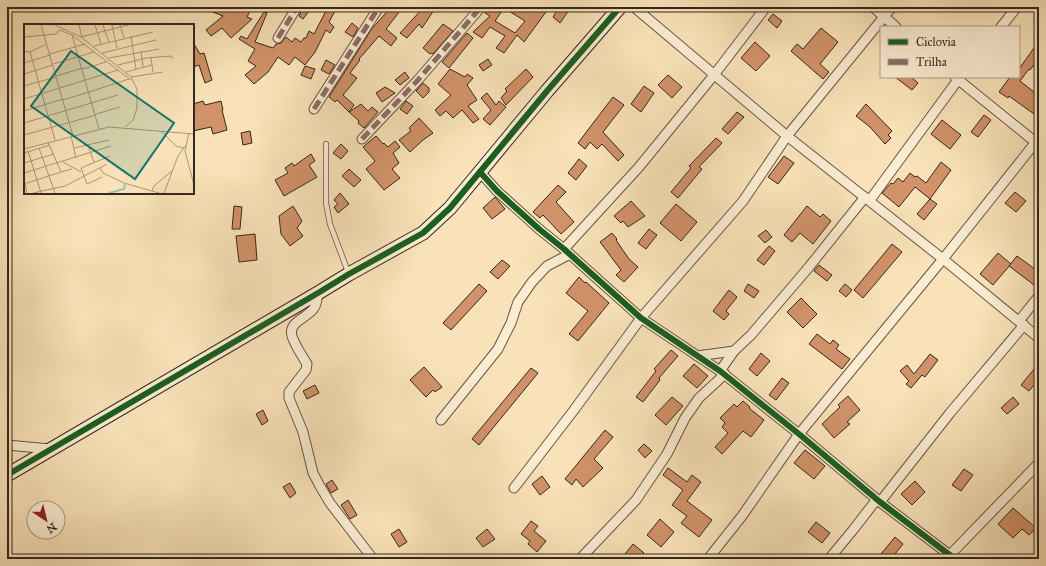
<svg xmlns="http://www.w3.org/2000/svg" width="1046" height="566" viewBox="0 0 1046 566" font-family="'IM FELL Great Primer',serif">
	<rect width="100%" height="100%" fill="#f9e2b9"/>
	<filter id="stains"><feTurbulence type="fractalNoise" baseFrequency=".005" numOctaves="4"/><feColorMatrix values="0 0 0 0 .2 0 0 0 0 .09 0 0 0 0 .02 0 0 0 .5 -.17"/></filter>
	<radialGradient id="worn" r=".72"><stop offset=".6" stop-color="#630" stop-opacity="0"/><stop offset="1" stop-color="#630" stop-opacity=".3"/></radialGradient>
	<g fill="#d19269" stroke="#34281c" fill-rule="evenodd">
		<path d="M221 7H252L247 17 252 19 231 38 222 28 211 36 206 30 223 16 210 11Z"/>
		<path d="M303 7H312L303 19 299 16Z"/>
		<path d="M328 7 335 11 329 22 334 27 330 33 326 30 315 52 305 65 295 57 289 65 278 57 268 72 254 84 245 75 256 66 248 61 255 49 239 39 241 36 247 39 264 12 267 13 255 42 273 48 276 44 281 43 286 37 292 42 295 38 301 42 304 38H306L309 31 314 34Z"/>
		<path d="M391 7H403L386 29 397 38 391 46 379 36 359 59 360 60 350 73 357 78 343 95 354 105 349 112 337 100 335 102 329 97 371 30Z"/>
		<path d="M424 7H436L422 28 419 24 407 38 400 33Z"/>
		<path d="M490 7H540L546 12 524 42 517 35 504 53 496 48 505 36 490 27 482 38 473 32 490 16 485 13ZM504 8 525 21 515 33 495 21Z"/>
		<path d="M559 7H571L560 23 553 17Z"/>
		<path d="M773 14 782 21 777 28 768 20Z"/>
		<path d="M352 23 358 28 353 37 345 32Z"/>
		<path d="M443 24 453 31 433 54 432 53 430 54 423 48Z"/>
		<path d="M821 28 838 42 820 64 829 72 823 79 791 51 797 44 803 49Z"/>
		<path d="M467 33 473 38 449 68 442 62Z"/>
		<path d="M1039 41V58L1030 70 1029 69 1020 81 1039 96V107L1034 114 1009 96 1008 98 999 92 1010 77H1019V69Z"/>
		<path d="M193 42 200 54 204 53 212 80 205 83 199 65 193 67Z"/>
		<path d="M755 42 770 56 756 71 741 58Z"/>
		<path d="M488 59 492 65 483 71 479 65Z"/>
		<path d="M326 60 335 65 329 74 321 70Z"/>
		<path d="M305 66 315 69 311 79 301 75Z"/>
		<path d="M450 69 465 77 467 74 473 78 467 85 477 100 468 106 479 119 473 123 462 110 453 118 446 111 440 116 435 110 451 95 438 84Z"/>
		<path d="M526 69 533 77 506 105 501 98 507 91 505 89Z"/>
		<path d="M405 72 409 78 400 85 395 80Z"/>
		<path d="M668 75 682 87 672 98 658 85Z"/>
		<path d="M895 77H911L918 83 912 90Z"/>
		<path d="M423 83 429 88V92L423 98 416 91Z"/>
		<path d="M644 86 654 93 641 112 631 104Z"/>
		<path d="M385 87 395 93 382 102 376 93Z"/>
		<path d="M487 93 496 105 499 101 506 107 490 125 483 119 491 110 481 98Z"/>
		<path d="M613 97 624 105 603 132 624 155 618 161 602 144 597 149 590 142 585 149 578 143Z"/>
		<path d="M203 101 205 105 221 101 223 110H222L227 130 213 134 211 127 193 131V104Z"/>
		<path d="M406 101 413 106 407 114 400 109Z"/>
		<path d="M361 104 368 111 372 107 378 112 364 128 358 123 359 121 349 112Z"/>
		<path d="M866 104 892 131 888 135 891 138 885 144 870 127 856 116Z"/>
		<path d="M737 112 744 117 728 134 722 129Z"/>
		<path d="M984 115 991 120 978 137 971 132Z"/>
		<path d="M419 118 433 133 423 140 410 152 399 140 411 131 409 128Z"/>
		<path d="M942 120 961 135 950 149 931 134Z"/>
		<path d="M250 131 252 143 243 145 241 133Z"/>
		<path d="M376 136 383 144 384 143 388 147 395 141 400 147 393 153 399 163 392 169 400 178 384 190 366 169 375 161 363 147Z"/>
		<path d="M716 138 722 143 699 167 702 169 678 198 671 192 691 168 689 166Z"/>
		<path d="M341 144 348 151 341 159 333 153Z"/>
		<path d="M311 154 315 161 309 165 317 177 284 196 275 180 288 173 285 168 292 163 294 166Z"/>
		<path d="M784 156 794 163 778 184 768 177Z"/>
		<path d="M579 159 587 166 576 180 568 173Z"/>
		<path d="M941 162 951 170 930 199 915 187 899 207 882 193 891 183 893 184 898 178 903 182 910 173 915 177 917 176 926 183Z"/>
		<path d="M349 169 361 180 354 187 342 176Z"/>
		<path d="M558 185 566 192 556 202 574 222 561 234 543 215 540 218 533 212Z"/>
		<path d="M1015 192 1026 201 1016 212 1005 203Z"/>
		<path d="M340 193 349 204 338 213 334 207 338 204 334 200Z"/>
		<path d="M495 197 505 209 492 219 483 208Z"/>
		<path d="M930 199 937 204 924 220 917 214Z"/>
		<path d="M631 201 645 216 628 227 623 221 621 223 614 216Z"/>
		<path d="M676 204 697 222 681 241 660 223Z"/>
		<path d="M234 206 242 207 240 229H232Z"/>
		<path d="M293 206 302 221 297 228 303 236 290 246 281 234 279 216Z"/>
		<path d="M807 206 820 217 823 214 831 221 813 244 800 233 792 242 784 235Z"/>
		<path d="M649 229 657 235 646 249 638 243Z"/>
		<path d="M766 230 772 237 765 243 758 236Z"/>
		<path d="M612 233 617 239 616 240 629 259 638 267 624 282 616 275 621 270 600 242Z"/>
		<path d="M255 234 257 260 239 262 236 236Z"/>
		<path d="M892 244 902 252 863 298 854 290Z"/>
		<path d="M769 246 775 251 764 265 757 260Z"/>
		<path d="M998 253 1011 264 993 285 980 274Z"/>
		<path d="M1017 256 1039 272V279L1034 285 1009 266Z"/>
		<path d="M502 260 510 266 498 279 490 272Z"/>
		<path d="M819 265 832 275 827 281 814 271Z"/>
		<path d="M579 277 585 283 586 282 609 303 578 341 569 334 588 311 566 293Z"/>
		<path d="M479 284 487 291 451 330 443 323Z"/>
		<path d="M748 284 759 291 754 298 744 291Z"/>
		<path d="M845 284 852 290 846 297 839 291Z"/>
		<path d="M729 290 737 297 726 311 729 314 724 320 713 311Z"/>
		<path d="M801 298 817 314 803 328 787 312Z"/>
		<path d="M817 334 830 344 833 340 839 345 836 349 850 359 842 369 809 344Z"/>
		<path d="M671 350 678 356 659 378 660 380 643 402 636 397 656 371 654 369Z"/>
		<path d="M761 353 770 361 757 376 749 369Z"/>
		<path d="M930 354 938 360 925 377 922 375 911 388 906 384 909 381 900 371 907 365 914 374Z"/>
		<path d="M1039 363V379L1029 391 1021 385Z"/>
		<path d="M694 364 708 376 697 388 683 376Z"/>
		<path d="M424 367 442 387 435 392 433 390 426 397 410 380Z"/>
		<path d="M531 368 538 373 479 445 472 439Z"/>
		<path d="M782 378 789 383 776 400 769 395Z"/>
		<path d="M315 385 319 393 307 399 303 391Z"/>
		<path d="M848 396 860 410 847 422 850 424 834 438 822 424 840 407 838 405Z"/>
		<path d="M672 397 683 406 666 425 655 415Z"/>
		<path d="M1013 397 1019 404 1007 414 1001 408Z"/>
		<path d="M743 401 750 407 749 408 764 420 751 437 743 431 722 454 715 447 728 433 722 427 725 423 720 418 734 404 737 407Z"/>
		<path d="M263 410 268 421 262 425 256 414Z"/>
		<path d="M605 430 613 437 594 459 603 468 583 487 576 479 572 485 565 479Z"/>
		<path d="M644 444 652 451 645 458 638 450Z"/>
		<path d="M805 450 825 466 814 479 794 463Z"/>
		<path d="M668 468 687 482 692 475 701 482 687 501 712 520 699 537 681 523 687 516 672 505 683 490 663 475Z"/>
		<path d="M964 469 973 475 961 491 952 485Z"/>
		<path d="M542 476 550 487 540 495 532 484Z"/>
		<path d="M332 480 338 489 331 493 326 484Z"/>
		<path d="M915 481 925 492 912 505 901 494Z"/>
		<path d="M290 483 296 493 290 498 283 487Z"/>
		<path d="M348 500 357 515 350 519 341 505Z"/>
		<path d="M1013 508 1036 528 1029 535 1022 529 1013 538 998 524Z"/>
		<path d="M660 519 674 532 661 547 647 535Z"/>
		<path d="M531 521 538 526 534 531 546 541 537 552 528 544 530 541 521 534Z"/>
		<path d="M816 522 830 533 822 543 808 532Z"/>
		<path d="M399 529 407 542 399 547 391 534Z"/>
		<path d="M487 529 495 539 483 547 476 538Z"/>
		<path d="M895 537 903 544 891 559H886L881 554Z"/>
		<path d="M633 544 644 553 639 559H621Z"/>
	</g>
	<g fill="none" stroke-linecap="round" stroke-linejoin="round">
		<defs>
			<path id="lane" d="M326 144V203L330 224 348 272"/>
			<g id="street">
				<path d="M634 7 787 136 943 259 1039 338"/>
				<path d="M873 7 896 27"/>
				<path d="M1001 27 1017 7"/>
				<path d="M278 38 297 7"/>
				<path d="M955 77 1039 145"/>
				<path d="M314 109 379 7"/>
				<path d="M362 139 418 80 481 7"/>
				<path d="M480 172 497 191 539 229 564 249 641 318 720 371 799 434 880 502 955 559"/>
				<path d="M870 200 960 77"/>
				<path d="M564 249 639 167 714 75 766 7"/>
				<path d="M318 293C317 298 317 304 314 308 308 318 288 321 292 336 295 346 302 355 307 364L306 370 289 392V398L303 432 313 473 321 488 330 503 373 559"/>
				<path d="M1019 321 1039 296"/>
				<path d="M697 356 734 351"/>
				<path d="M720 371 734 351 751 335 809 267 865 197"/>
				<path d="M441 420 498 349 511 323 518 302 532 282 547 266 570 254"/>
				<path d="M7 445 50 449"/>
				<path d="M514 488 574 410 641 318 743 201 787 136 892 7"/>
				<path d="M880 502 950 413 1024 325"/>
				<path d="M947 558 1039 463"/>
				<path d="M580 559 636 500 667 454 685 418 699 398 725 374"/>
				<path d="M708 559 742 516 799 434 943 259 1039 138"/>
				<path d="M829 559 853 530 877 499"/>
			</g>
			<path id="secondary" d="M7 475 318 293 349 274 423 233 450 208 547 91 620 7"/>
		</defs>
		<use href="#lane" stroke="#655643" stroke-width="6"/>
		<use href="#street" stroke="#655643" stroke-width="11"/>
		<use href="#secondary" stroke="#34281c" stroke-width="15"/>
		<use href="#lane" stroke="#fbecd2" stroke-width="4.5"/>
		<use href="#street" stroke="#fbecd2" stroke-width="9"/>
		<use href="#secondary" stroke="#fbecd2" stroke-width="13"/>
		<g stroke="#8d6e63" stroke-width="5" stroke-dasharray="10 5" stroke-linecap="butt">
			<path d="M278 38 297 7"/>
			<path d="M314 109 379 7"/>
			<path d="M362 139 418 80 481 7"/>
		</g>
		<defs>
			<g id="cycleway">
				<path d="M480 172 497 191 539 229 564 249 641 318 720 371 799 434 880 502 955 559"/>
				<path d="M7 475 318 293 349 274 423 233 450 208 547 91 620 7"/>
			</g>
		</defs>
		<use href="#cycleway" stroke="#fbecd2" stroke-width="8"/>
		<use href="#cycleway" stroke="#1b5e20" stroke-width="6"/>
	</g>
	<g transform="translate(24 24)">
		<rect width="170" height="170" fill="#f9e2b9"/>
		<path fill="none" stroke="#9ebdb2" stroke-width="2" d="M85 169 100 165 101 160"/>
		<path fill="none" stroke="#aa987a" stroke-width="1" d="M17 1 49 112M31 1 57 13 107 53 113 65V84L109 96 101 103M55 1 58 13M71 1 77 20M79 1 85 18M88 1 93 24M96 1 100 14M36 6 48 11 107 56M48 11 75 105M107 12 112 45M0 13 32 10 36 5M57 13 104 1M70 22 129 8M0 27 6 28 23 20M117 27 119 43M6 28 31 116M78 29 132 16M26 30 61 20M85 34 135 25M127 34 129 48M0 39 26 31M29 40 70 28M94 41 122 34 147 32 149 35M59 45 82 38M102 48 128 41M0 50 29 41M32 52 59 44M107 53 139 48M0 62 32 53M65 68 105 55M0 75 94 46M39 76 65 68M0 87 39 75M72 90 96 83M0 99 94 71M137 107 152 122 160 124M165 109 161 127 170 161M0 111 72 91M0 112V125M47 112 52 134M24 118 37 148 48 145M64 121 70 138M15 124 31 169M50 124 85 116M0 125 85 103 170 110M4 127 17 169M0 129 26 121M39 138 57 148M0 139 30 130M76 144 79 149 100 159 135 169M0 149 87 122M78 153 63 160 57 144 86 132M0 155 3 169M0 160 37 148M128 167 130 162 148 147M9 169 41 162 83 140M140 169 154 132 162 121"/>
		<path fill="#0f766e" fill-opacity="0.15" stroke="#0f766e" stroke-width="2" d="M47 27 150 99 111 155 7 82Z"/>
		<rect width="170" height="170" fill="none" stroke="#34281c" stroke-width="2"/>
	</g>
	<rect width="1046" height="566" fill="none" stroke="#f9e2b9" stroke-width="24"/>
	<rect x="8" y="8" width="1030" height="550" fill="none" stroke="#34281c" stroke-width="2"/>
	<rect x="12" y="12" width="1022" height="542" fill="none" stroke="#34281c"/>
	<rect x="880" y="26" width="140" height="52" fill="#fbecd2" stroke="#ab9e89"/>
	<rect x="888" y="39" width="20" height="6" fill="#1b5e20" stroke="#ab9e89"/>
	<text x="916" y="46" font-size="12" fill="#34281c">Ciclovia</text>
	<rect x="888" y="59" width="20" height="6" fill="#8d6e63" stroke="#ab9e89"/>
	<text x="916" y="66" font-size="12" fill="#34281c">Trilha</text>
	<g transform="translate(46 520) rotate(145)"><circle r="19" fill="#fbecd2" stroke="#ab9e89"/>
	<path d="M0-3L7 15L0 10L-7 15Z" fill="#8f2418"/>
	<text y="-6" font-size="11" font-weight="bold" text-anchor="middle" fill="#34281c">N</text>
	</g>
	<rect width="100%" height="100%" filter="url(#stains)"/>
	<rect width="100%" height="100%" fill="url(#worn)"/>
</svg>
